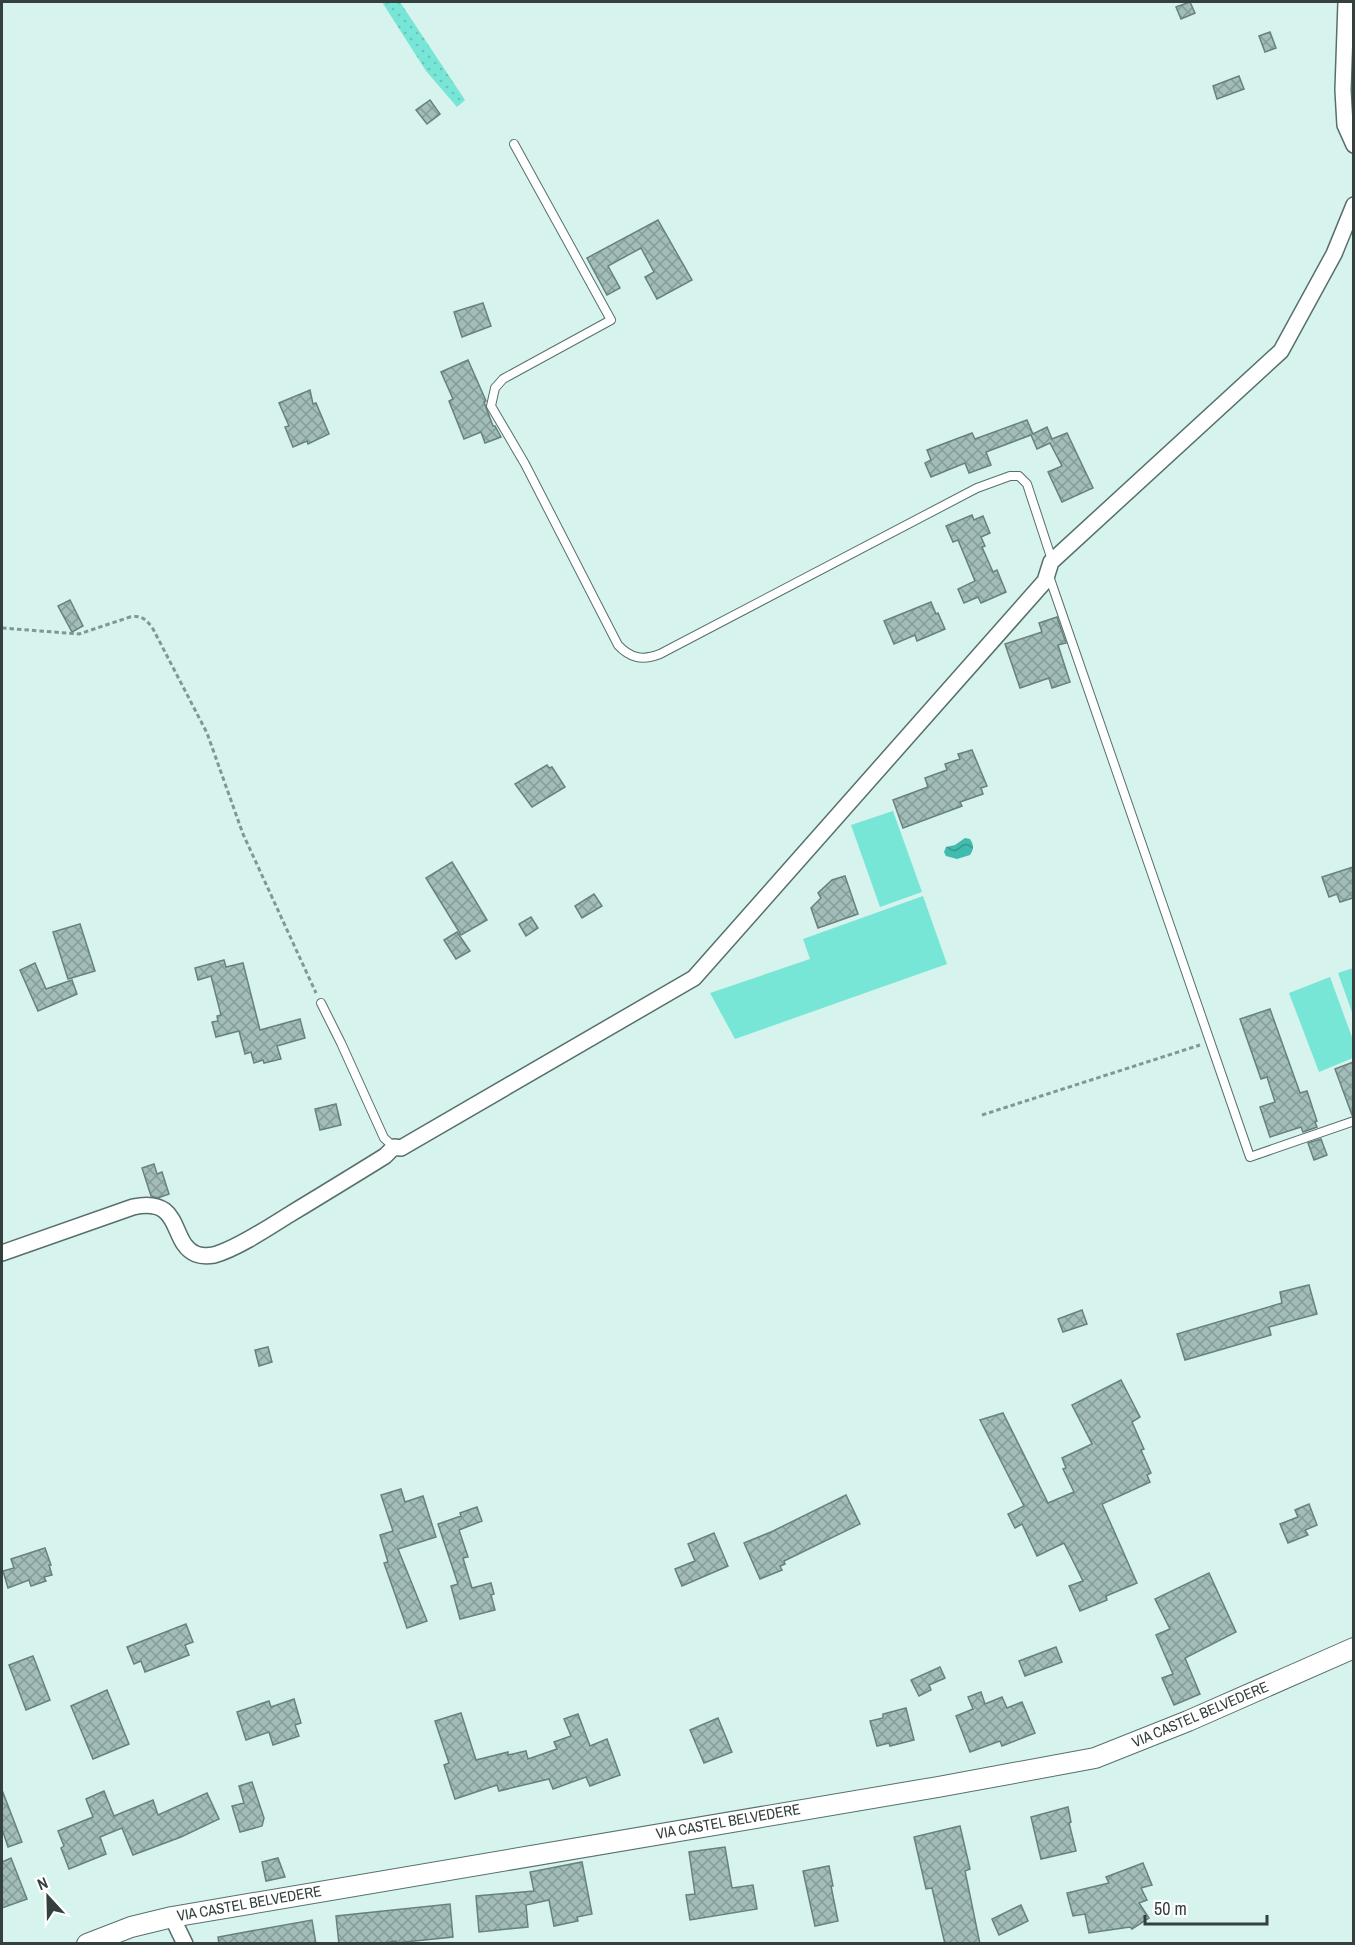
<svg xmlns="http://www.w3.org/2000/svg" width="1355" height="1945" viewBox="0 0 1355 1945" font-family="'Archivo Narrow',sans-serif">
	<defs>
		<pattern id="grass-dots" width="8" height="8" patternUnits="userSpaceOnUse" patternTransform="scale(1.5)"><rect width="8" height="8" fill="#78e6d6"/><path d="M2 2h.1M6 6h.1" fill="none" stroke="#68c6b9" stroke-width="1.8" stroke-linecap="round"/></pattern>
		<pattern id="water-waves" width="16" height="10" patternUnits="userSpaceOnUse" patternTransform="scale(1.5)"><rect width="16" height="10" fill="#3fbcad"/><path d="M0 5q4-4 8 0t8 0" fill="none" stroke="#369a8e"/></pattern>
		<pattern id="building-cross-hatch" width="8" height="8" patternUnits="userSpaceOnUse" patternTransform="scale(1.5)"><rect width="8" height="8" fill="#a2bdb8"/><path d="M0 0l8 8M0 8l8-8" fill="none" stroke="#859b97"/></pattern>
	</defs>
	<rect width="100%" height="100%" fill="#d6f3ee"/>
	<path fill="url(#grass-dots)" d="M382 2H400L465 100 457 107 426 71Z"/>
	<g fill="#78e6d6">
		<path d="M893 811 922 892 880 907 851 825Z"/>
		<path d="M923 896 947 964 735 1039 710 993 810 959 803 939Z"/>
		<path d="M1353 968H1354L1353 1015 1338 973Z"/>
		<path d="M1330 977 1353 1040V1058L1319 1072 1289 993Z"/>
	</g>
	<path fill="url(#water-waves)" d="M965 838 970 839C974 845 974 849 970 855L957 859 946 856 944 852 946 847 955 845Z"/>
	<g fill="url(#building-cross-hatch)" stroke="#68817d" stroke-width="1.5">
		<path d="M1190 2 1195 13 1181 19 1176 7Z"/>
		<path d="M1270 32 1276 48 1265 52 1259 36Z"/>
		<path d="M1239 76 1244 89 1217 99 1213 86Z"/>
		<path d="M430 100 440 114 427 124 416 110Z"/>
		<path d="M658 220 692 280 657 299 645 277 654 272 641 248 608 266 620 288 607 295 587 258Z"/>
		<path d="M483 303 491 326 462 337 454 312Z"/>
		<path d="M468 360 486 401 484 402 493 426H495L501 437 485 443 481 432 464 439 449 401 453 399 441 372Z"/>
		<path d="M310 390 313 404 316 403 329 434 308 444 307 441 293 447 285 427 289 426 279 403Z"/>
		<path d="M1027 420 1033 434 1047 427 1052 439 1067 433 1093 488 1062 502 1048 472 1062 466 1050 443 1037 449 1031 435 986 452 991 465 969 473 965 463 931 477 925 463 931 460 927 450 972 433 975 439Z"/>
		<path d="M972 515 974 520 983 516 990 533 981 537 985 546 982 547 993 572 997 570 1006 592 981 603 978 597 964 603 958 589 975 581 958 540 953 542 946 526Z"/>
		<path d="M70 600 83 626 72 632 58 606Z"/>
		<path d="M931 602 936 614 938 613 945 629 917 641 915 635 894 644 884 621Z"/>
		<path d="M1057 617 1066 643 1058 645 1070 682 1052 688 1049 678 1020 688 1005 644 1042 632 1039 623Z"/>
		<path d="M972 750 987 786 981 788 983 794 960 802 962 806 903 828 893 800 928 787 925 778 947 770 945 764 960 759 958 754Z"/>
		<path d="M547 765 549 768 552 767 565 787 532 807 515 784Z"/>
		<path d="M452 862 487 920 461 935 426 878Z"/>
		<path d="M1353 867V898L1340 902 1337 894 1329 897 1322 877Z"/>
		<path d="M845 876 858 914 818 928 811 908 821 898 818 893 832 880Z"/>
		<path d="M594 894 602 906 582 918 575 906Z"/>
		<path d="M531 917 538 928 526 936 519 924Z"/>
		<path d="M80 924 95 971 68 979 53 932Z"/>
		<path d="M457 932 470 951 456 959 444 940Z"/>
		<path d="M224 960 226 967 243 963 260 1030 300 1019 305 1038 277 1046 281 1059 264 1063 263 1060 254 1063 251 1052 245 1054 239 1031 216 1037 212 1022 218 1021 217 1016 221 1015 211 976 198 980 195 968Z"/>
		<path d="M35 963 46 989 72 980 77 994 38 1011 20 970Z"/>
		<path d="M1270 1009 1300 1093 1307 1091 1317 1121 1315 1122 1317 1127 1303 1132 1301 1127 1270 1137 1260 1107 1275 1102 1267 1077 1261 1079 1240 1019Z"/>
		<path d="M1353 1062V1115H1352L1335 1069Z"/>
		<path d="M336 1104 341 1125 320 1130 315 1109Z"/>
		<path d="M1321 1139 1327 1155 1314 1160 1308 1143Z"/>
		<path d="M154 1164 157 1174 162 1172 169 1194 158 1198 151 1196 142 1168Z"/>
		<path d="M1309 1285 1317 1314 1269 1327 1271 1335 1185 1360 1177 1334 1282 1303 1280 1292Z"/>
		<path d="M1082 1310 1087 1324 1063 1332 1058 1319Z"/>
		<path d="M268 1347 272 1362 259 1366 255 1350Z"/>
		<path d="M1121 1380 1140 1417 1132 1422 1144 1449 1141 1450 1151 1473 1147 1475 1150 1482 1102 1504 1137 1583 1106 1596 1107 1600 1080 1611 1069 1586 1083 1581 1064 1543 1037 1556 1022 1524 1015 1528 1008 1514 1024 1506 980 1420 1003 1413 1048 1503 1074 1492 1063 1469 1066 1468 1062 1458 1092 1444 1072 1405Z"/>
		<path d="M401 1489 405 1502 423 1496 436 1537 398 1549 427 1621 407 1628 384 1563 388 1562 380 1535 393 1531 381 1495Z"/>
		<path d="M846 1495 860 1524 784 1561 785 1564 780 1566 782 1570 760 1579 744 1543 771 1532Z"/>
		<path d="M1309 1504 1317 1525 1305 1530 1308 1535 1288 1543 1280 1524 1298 1517 1295 1510Z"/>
		<path d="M477 1507 482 1521 459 1530 468 1557 463 1558 472 1588 491 1583 494 1594 491 1595 495 1610 460 1619 451 1586 458 1584 438 1524 461 1516 460 1513Z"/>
		<path d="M714 1533 728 1566 682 1586 675 1569 695 1561 688 1544Z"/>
		<path d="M45 1548 51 1565H49L52 1575 44 1577 46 1581 31 1586 29 1580 8 1588 3 1571 14 1568 11 1559Z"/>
		<path d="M1209 1573 1236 1632 1185 1658 1200 1694 1174 1705 1162 1678 1173 1674 1156 1635 1170 1629 1155 1599Z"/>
		<path d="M186 1624 193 1642 185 1645 189 1655 145 1672 141 1661 134 1664 127 1647Z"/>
		<path d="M1056 1647 1062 1662 1025 1676 1019 1661Z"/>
		<path d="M33 1656 50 1700 26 1710 9 1665Z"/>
		<path d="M940 1667 945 1678 929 1685 931 1690 919 1696 911 1680Z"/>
		<path d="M107 1690 129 1744 93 1759 71 1706Z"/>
		<path d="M981 1692 985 1704 1002 1697 1007 1708 1022 1702 1035 1733 1002 1746 1000 1741 970 1752 956 1716 973 1709 968 1697Z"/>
		<path d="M294 1699 301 1723 295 1725 299 1736 273 1745 269 1732 246 1740 237 1712 269 1701 271 1707Z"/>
		<path d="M906 1708 914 1740 890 1746 889 1743 877 1746 870 1721 883 1718V1714Z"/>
		<path d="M461 1713 476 1760 508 1752V1755L526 1751 528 1759 557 1749 554 1742 571 1736 564 1719 578 1714 590 1746 607 1739 620 1775 590 1786 586 1777 553 1789 549 1779 499 1791 497 1785 455 1799 444 1765 449 1763 435 1721Z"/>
		<path d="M718 1718 732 1752 704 1763 690 1730Z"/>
		<path d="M252 1782 264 1818 262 1826 240 1832 232 1806 244 1803 239 1786Z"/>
		<path d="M2 1790 22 1842 8 1847 2 1829Z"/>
		<path d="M104 1791 114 1816 153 1800 158 1815 207 1793 219 1819 181 1837 133 1855 122 1828 100 1837 106 1854 69 1869 61 1848 64 1846 58 1831 93 1817 86 1799Z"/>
		<path d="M1068 1807 1071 1822 1069 1823 1076 1851 1041 1859 1031 1817Z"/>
		<path d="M960 1826 970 1869 965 1871 980 1944H945L932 1888 926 1889 914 1837Z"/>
		<path d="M725 1847 732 1888 753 1885 757 1909 690 1920 686 1895 695 1894 689 1852Z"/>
		<path d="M11 1858 27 1899 2 1908V1862Z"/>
		<path d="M278 1858 285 1877 266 1881 262 1862Z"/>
		<path d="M582 1862 592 1914 577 1917 578 1921 554 1926 549 1900 526 1905 528 1927 479 1932 476 1896 534 1891 530 1872Z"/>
		<path d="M1143 1863 1152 1885 1141 1888 1147 1900 1139 1903 1149 1918 1132 1929 1130 1927 1089 1933 1085 1914 1073 1916 1067 1893 1109 1883 1106 1877Z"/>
		<path d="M829 1866 833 1886H831L838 1921 815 1926 803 1871Z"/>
		<path d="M450 1904 453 1937 396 1943V1941L376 1944H339L336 1916Z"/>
		<path d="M1021 1905 1028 1921 999 1935 992 1919Z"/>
		<path d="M312 1920 316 1944H219L218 1937Z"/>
	</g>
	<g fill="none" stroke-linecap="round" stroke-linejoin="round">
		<defs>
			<g id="service">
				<path d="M514 144 611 320 503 379 495 388 491 406 525 464 618 645C630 658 642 661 660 654L977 488 1010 476H1019L1027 484 1051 557V562"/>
				<path d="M1049 576 1250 1157 1354 1121"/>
				<path d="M321 1003 341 1043 384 1138 394 1147"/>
			</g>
			<g id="minor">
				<path d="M1346 2 1343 90 1345 125 1354 145"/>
				<path d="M2 1253 133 1207C184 1196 169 1243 196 1254 201 1256 208 1256 214 1255 236 1249 268 1228 287 1216 320 1196 353 1176 385 1156L394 1147 401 1148 694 978 1045 581 1051 562 1281 351 1334 254 1354 205"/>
				<path d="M172 1917 185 1944"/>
			</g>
			<path id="tertiary" d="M87 1944 131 1927 172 1917 938 1787 1095 1758 1188 1721 1354 1648"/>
		</defs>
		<use href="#service" stroke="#57706c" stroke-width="10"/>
		<use href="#minor" stroke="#57706c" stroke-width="18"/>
		<use href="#tertiary" stroke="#57706c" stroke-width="22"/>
		<g stroke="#829793" stroke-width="3" stroke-dasharray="4.5 3" stroke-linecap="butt">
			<path d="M2 628 79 634 130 617C142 615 145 619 152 627L207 733 243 834 316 993"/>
			<path d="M982 1115 1200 1045"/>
		</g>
		<use href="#service" stroke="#fff" stroke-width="8"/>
		<use href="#minor" stroke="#fff" stroke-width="15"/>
		<use href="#tertiary" stroke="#fff" stroke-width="20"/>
	</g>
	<g text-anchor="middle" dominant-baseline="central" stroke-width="4.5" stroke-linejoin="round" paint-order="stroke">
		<g font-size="15" fill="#34403e" stroke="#fff">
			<text transform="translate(1200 1714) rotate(-23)">VIA CASTEL BELVEDERE</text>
			<text transform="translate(728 1821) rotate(-10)">VIA CASTEL BELVEDERE</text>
			<text transform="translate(249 1903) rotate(-10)">VIA CASTEL BELVEDERE</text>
		</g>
	</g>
	<rect width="1355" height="1945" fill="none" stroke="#34403e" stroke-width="6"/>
	<g transform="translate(48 1897) rotate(338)" stroke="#ffffff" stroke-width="4.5" paint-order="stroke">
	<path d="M0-4.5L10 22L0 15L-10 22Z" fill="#34403e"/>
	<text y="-9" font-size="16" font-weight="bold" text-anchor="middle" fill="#34403e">N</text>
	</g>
	<path d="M1145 1915v9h122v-9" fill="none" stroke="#34403e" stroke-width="3"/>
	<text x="1154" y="1915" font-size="18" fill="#34403e" stroke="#ffffff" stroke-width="4.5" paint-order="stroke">50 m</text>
</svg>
